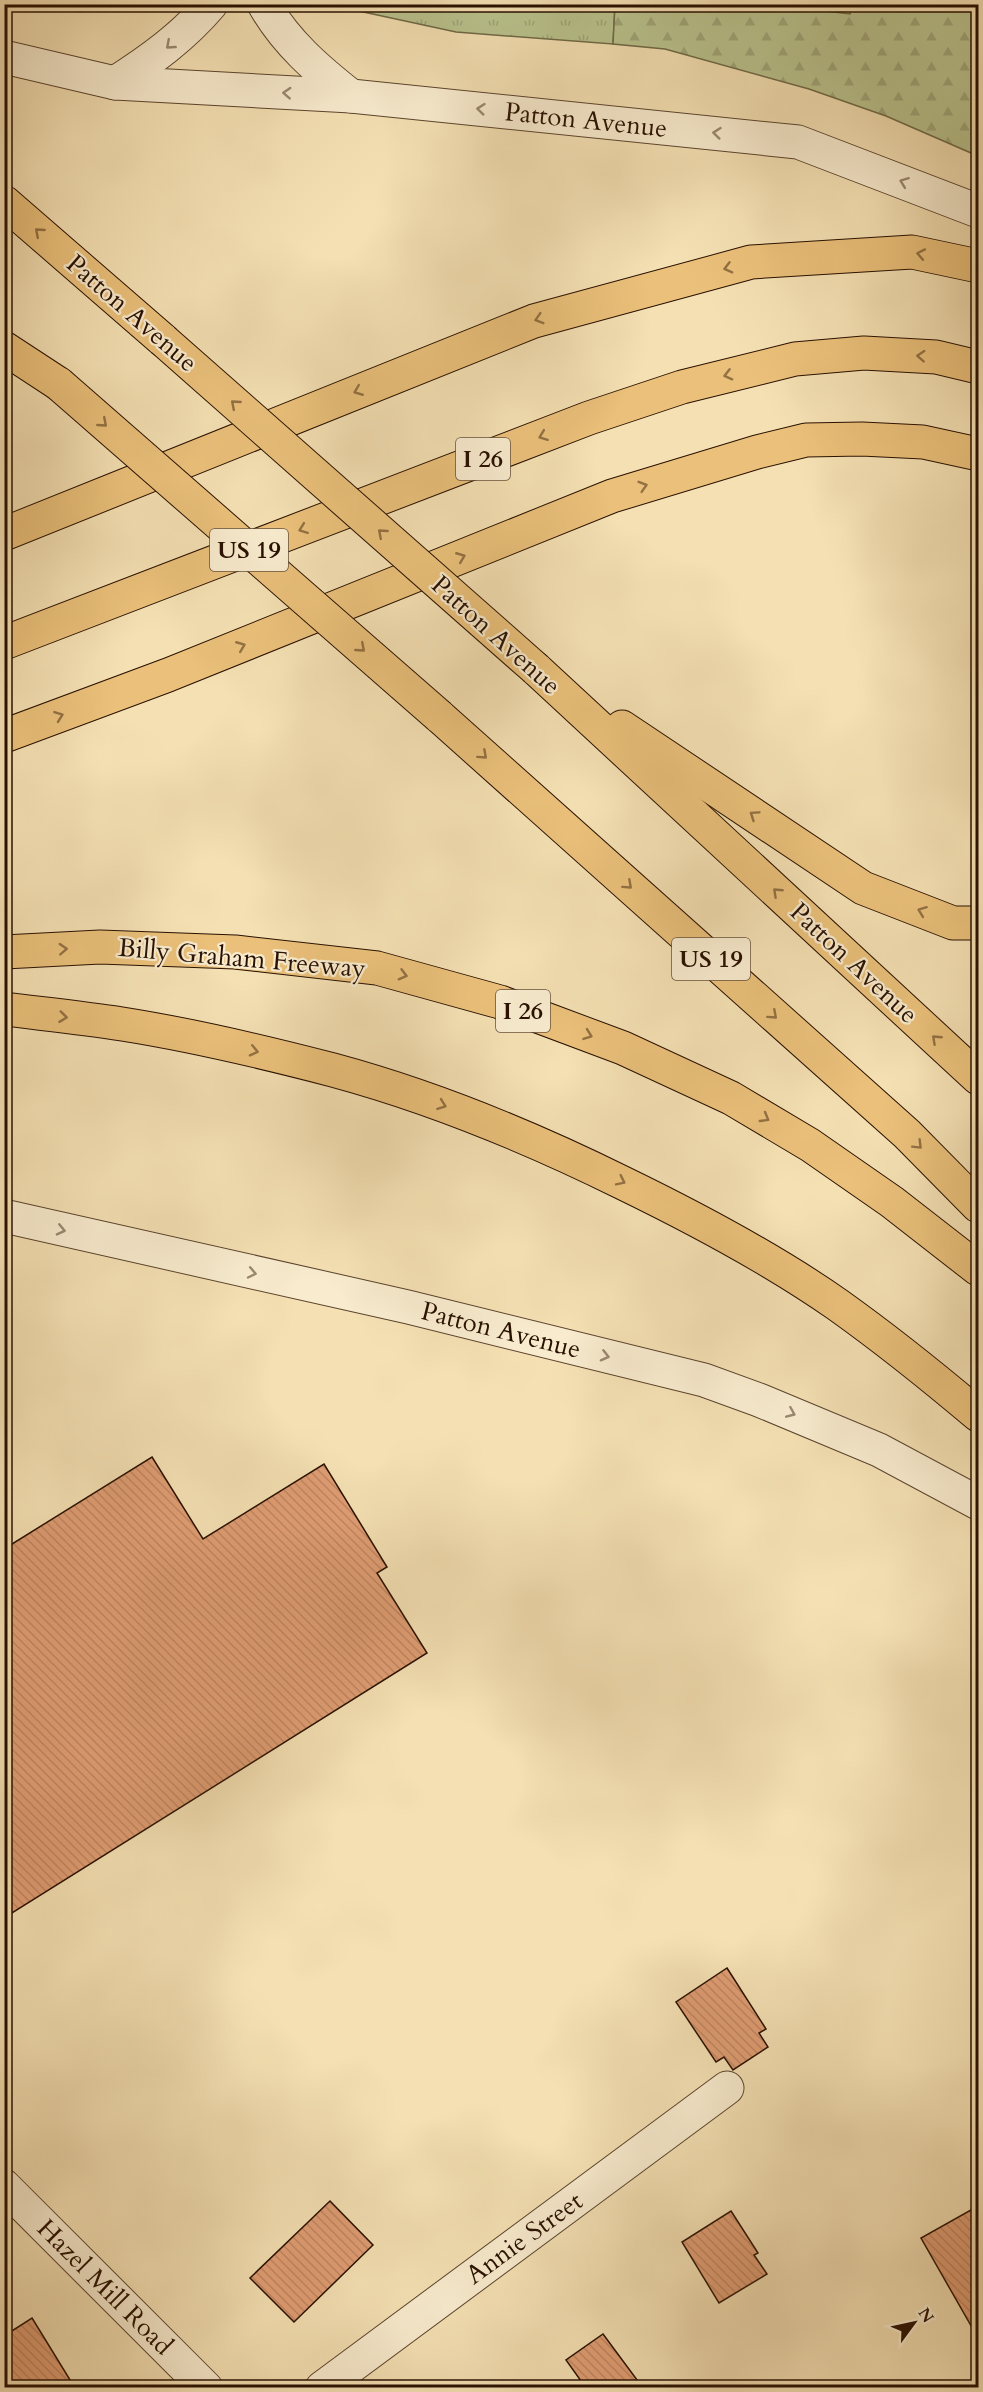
<svg xmlns="http://www.w3.org/2000/svg" width="983" height="2392" viewBox="0 0 983 2392" font-family="Cardo,serif">
	<defs>
		<pattern id="grass-tufts" width="24" height="20" patternUnits="userSpaceOnUse" patternTransform="scale(1.5)"><rect width="24" height="20" fill="#b9c38e"/><path d="M3 7l-1-3M5 7V3M7 7l1-3M15 17l-1-3M17 17v-4M19 17l1-3" fill="none" stroke="#9fa679"/></pattern>
		<pattern id="forest-firs" width="22" height="20" patternUnits="userSpaceOnUse" patternTransform="scale(1.5)"><rect width="22" height="20" fill="#b9c38e"/><path d="M5 1l3.5 6h-7zM16 11l3.5 6h-7z" fill="#9fa679"/></pattern>
		<pattern id="building-back-hatch" width="6" height="6" patternUnits="userSpaceOnUse" patternTransform="scale(1.5)"><rect width="6" height="6" fill="#e09d73"/><path d="M-1 5l2 2M0 0l6 6M5-1l2 2" fill="none" stroke="#c08662"/></pattern>
	</defs>
	<rect width="100%" height="100%" fill="#f4e0b3"/>
	<filter id="stains"><feTurbulence type="fractalNoise" baseFrequency=".00333" numOctaves="4"/><feColorMatrix values="0 0 0 0 .2 0 0 0 0 .09 0 0 0 0 .02 0 0 0 .5 -.17"/></filter>
	<radialGradient id="worn" r=".72"><stop offset=".6" stop-color="#630" stop-opacity="0"/><stop offset="1" stop-color="#630" stop-opacity=".3"/></radialGradient>
	<g fill="url(#grass-tufts)" stroke="#706a47" stroke-width="1.5">
		<path d="M38 5 128 4V5C95 13 71 14 38 5Z"/>
		<path d="M331 5H615L613 44 456 32Z"/>
	</g>
	<path fill="url(#forest-firs)" stroke="#706a47" stroke-width="1.5" d="M768 4 850 14 852 5H978V156L886 116 809 89 665 49 613 44 615 5Z"/>
	<g fill="url(#building-back-hatch)" stroke="#281000" stroke-width="1.5">
		<path d="M152 1457 203 1539 324 1464 387 1567 377 1573 427 1653 4 1918V1549Z"/>
		<path d="M727 1968 766 2029 759 2033 768 2047 733 2070 724 2057 716 2062 676 2002Z"/>
		<path d="M330 2201 373 2245 294 2322 250 2278Z"/>
		<path d="M978 2206V2338L921 2238Z"/>
		<path d="M731 2211 758 2253 754 2255 767 2274 719 2303 682 2242Z"/>
		<path d="M32 2318 75 2388H4V2336Z"/>
		<path d="M603 2334 643 2388H586L566 2360Z"/>
	</g>
	<g fill="none" stroke-linecap="round" stroke-linejoin="round">
		<defs>
			<g id="minor">
				<path d="M264 4C285 42 318 70 351 96"/>
				<path d="M4 57 115 83 351 96 798 142 978 211"/>
				<path d="M115 83C151 60 183 37 211 4"/>
				<path d="M4 1216 408 1307 704 1380 759 1400 879 1450 978 1503"/>
				<path d="M4 2186 206 2388"/>
				<path d="M322 2388 727 2088"/>
			</g>
			<path id="major" d="M4 202 163 340"/>
			<g id="highway">
				<path d="M4 348 59 384"/>
				<path d="M4 534 534 321 751 262 912 252 978 266"/>
				<path d="M4 643 589 418 682 387 795 359 864 353 936 357 978 367"/>
				<path d="M536 669 978 1078"/>
				<path d="M439 716 907 1134 978 1206"/>
				<path d="M622 727 863 888 953 923H978"/>
				<path d="M4 736 168 675 612 496 757 452 806 440 862 439 923 442 978 454"/>
				<path d="M4 952 100 947 235 952 377 968 500 1002 623 1048 731 1098 810 1145 892 1202 978 1269"/>
				<path d="M4 1009C44 1014 83 1018 122 1024 192 1035 264 1052 333 1070 433 1097 530 1137 623 1183 697 1219 771 1258 838 1305 887 1340 933 1377 978 1415"/>
			</g>
		</defs>
		<use href="#minor" stroke="#5b442d" stroke-width="35"/>
		<use href="#major" stroke="#281000" stroke-width="35"/>
		<use href="#highway" stroke="#281000" stroke-width="35"/>
		<use href="#minor" stroke="#f8ebce" stroke-width="33"/>
		<use href="#major" stroke="#eac07a" stroke-width="33"/>
		<use href="#highway" stroke="#eac07a" stroke-width="33"/>
		<defs>
			<path id="major-bridge" d="M163 340 536 669"/>
			<path id="highway-bridge" d="M59 384 439 716"/>
		</defs>
		<use href="#major-bridge" stroke="#281000" stroke-width="35" stroke-linecap="butt"/>
		<use href="#highway-bridge" stroke="#281000" stroke-width="35" stroke-linecap="butt"/>
		<use href="#major-bridge" stroke="#eac07a" stroke-width="33"/>
		<use href="#highway-bridge" stroke="#eac07a" stroke-width="33"/>
	</g>
	<defs><path id="oneway-chevron" d="M-2-3.5L2.5 0L-2 3.5" fill="none" stroke-width="1.6" stroke-linecap="round" stroke-linejoin="round" transform="scale(1.5)"/></defs>
	<g stroke="#9a8871">
		<use href="#oneway-chevron" transform="translate(170 45) rotate(139)"/>
		<use href="#oneway-chevron" transform="translate(287 93) rotate(-177)"/>
		<use href="#oneway-chevron" transform="translate(481 109) rotate(-174)"/>
		<use href="#oneway-chevron" transform="translate(717 133) rotate(-174)"/>
		<use href="#oneway-chevron" transform="translate(904 182) rotate(-159)"/>
		<use href="#oneway-chevron" transform="translate(61 1230) rotate(13)"/>
		<use href="#oneway-chevron" transform="translate(252 1273) rotate(12)"/>
		<use href="#oneway-chevron" transform="translate(605 1356) rotate(14)"/>
		<use href="#oneway-chevron" transform="translate(791 1413) rotate(23)"/>
	</g>
	<g stroke="#937143">
		<use href="#oneway-chevron" transform="translate(39 232) rotate(-139)"/>
		<use href="#oneway-chevron" transform="translate(921 254) rotate(-169)"/>
		<use href="#oneway-chevron" transform="translate(728 268) rotate(165)"/>
		<use href="#oneway-chevron" transform="translate(539 319) rotate(163)"/>
		<use href="#oneway-chevron" transform="translate(921 356) rotate(-177)"/>
		<use href="#oneway-chevron" transform="translate(728 375) rotate(166)"/>
		<use href="#oneway-chevron" transform="translate(358 391) rotate(158)"/>
		<use href="#oneway-chevron" transform="translate(235 404) rotate(-139)"/>
		<use href="#oneway-chevron" transform="translate(103 423) rotate(41)"/>
		<use href="#oneway-chevron" transform="translate(543 436) rotate(159)"/>
		<use href="#oneway-chevron" transform="translate(643 486) rotate(-17)"/>
		<use href="#oneway-chevron" transform="translate(303 529) rotate(159)"/>
		<use href="#oneway-chevron" transform="translate(382 533) rotate(-139)"/>
		<use href="#oneway-chevron" transform="translate(461 557) rotate(-22)"/>
		<use href="#oneway-chevron" transform="translate(241 646) rotate(-22)"/>
		<use href="#oneway-chevron" transform="translate(361 648) rotate(41)"/>
		<use href="#oneway-chevron" transform="translate(59 716) rotate(-20)"/>
		<use href="#oneway-chevron" transform="translate(483 755) rotate(42)"/>
		<use href="#oneway-chevron" transform="translate(754 815) rotate(-146)"/>
		<use href="#oneway-chevron" transform="translate(628 885) rotate(42)"/>
		<use href="#oneway-chevron" transform="translate(777 892) rotate(-137)"/>
		<use href="#oneway-chevron" transform="translate(922 911) rotate(-159)"/>
		<use href="#oneway-chevron" transform="translate(63 949) rotate(-3)"/>
		<use href="#oneway-chevron" transform="translate(403 975) rotate(15)"/>
		<use href="#oneway-chevron" transform="translate(773 1015) rotate(42)"/>
		<use href="#oneway-chevron" transform="translate(63 1017) rotate(7)"/>
		<use href="#oneway-chevron" transform="translate(588 1035) rotate(20)"/>
		<use href="#oneway-chevron" transform="translate(936 1039) rotate(-137)"/>
		<use href="#oneway-chevron" transform="translate(254 1051) rotate(13)"/>
		<use href="#oneway-chevron" transform="translate(442 1105) rotate(20)"/>
		<use href="#oneway-chevron" transform="translate(765 1118) rotate(30)"/>
		<use href="#oneway-chevron" transform="translate(918 1145) rotate(45)"/>
		<use href="#oneway-chevron" transform="translate(621 1181) rotate(26)"/>
	</g>
	<g text-anchor="middle" dominant-baseline="central" stroke-width="4.5" stroke-linejoin="round" paint-order="stroke">
		<g fill="#f8ebce" stroke="#66523e" stroke-width="1.5">
			<rect x="456" y="438" width="54" height="42" rx="4.5"/>
			<rect x="210" y="529" width="78" height="42" rx="4.5"/>
			<rect x="672" y="938" width="78" height="42" rx="4.5"/>
			<rect x="496" y="990" width="54" height="42" rx="4.5"/>
		</g>
		<g font-size="24" font-weight="bold" fill="#281000">
			<text x="483" y="459">I 26</text>
			<text x="249" y="550">US 19</text>
			<text x="711" y="959">US 19</text>
			<text x="523" y="1011">I 26</text>
		</g>
		<g font-size="26" fill="#281000" stroke="#f8ebce">
			<text transform="translate(586 120) rotate(6)">Patton Avenue</text>
			<text transform="translate(132 313) rotate(41)">Patton Avenue</text>
			<text transform="translate(496 635) rotate(42)">Patton Avenue</text>
			<text transform="translate(242 958) rotate(5)">Billy Graham Freeway</text>
			<text transform="translate(854 963) rotate(43)">Patton Avenue</text>
			<text transform="translate(501 1330) rotate(14)">Patton Avenue</text>
			<text transform="translate(524 2238) rotate(-36)">Annie Street</text>
			<text transform="translate(105 2287) rotate(45)">Hazel Mill Road</text>
		</g>
	</g>
	<rect width="983" height="2392" fill="none" stroke="#f4e0b3" stroke-width="24"/>
	<rect x="6" y="6" width="971" height="2380" fill="none" stroke="#281000" stroke-width="3"/>
	<rect x="12" y="12" width="959" height="2368" fill="none" stroke="#281000" stroke-width="1.5"/>
	<g transform="translate(914 2323) rotate(57)" stroke="#f8ebce" stroke-width="4.5" paint-order="stroke">
	<path d="M0-4.5L10 22L0 15L-10 22Z" fill="#281000"/>
	<text y="-9" font-size="16" font-weight="bold" text-anchor="middle" fill="#281000">N</text>
	</g>
	<rect width="100%" height="100%" filter="url(#stains)"/>
	<rect width="100%" height="100%" fill="url(#worn)"/>
</svg>
